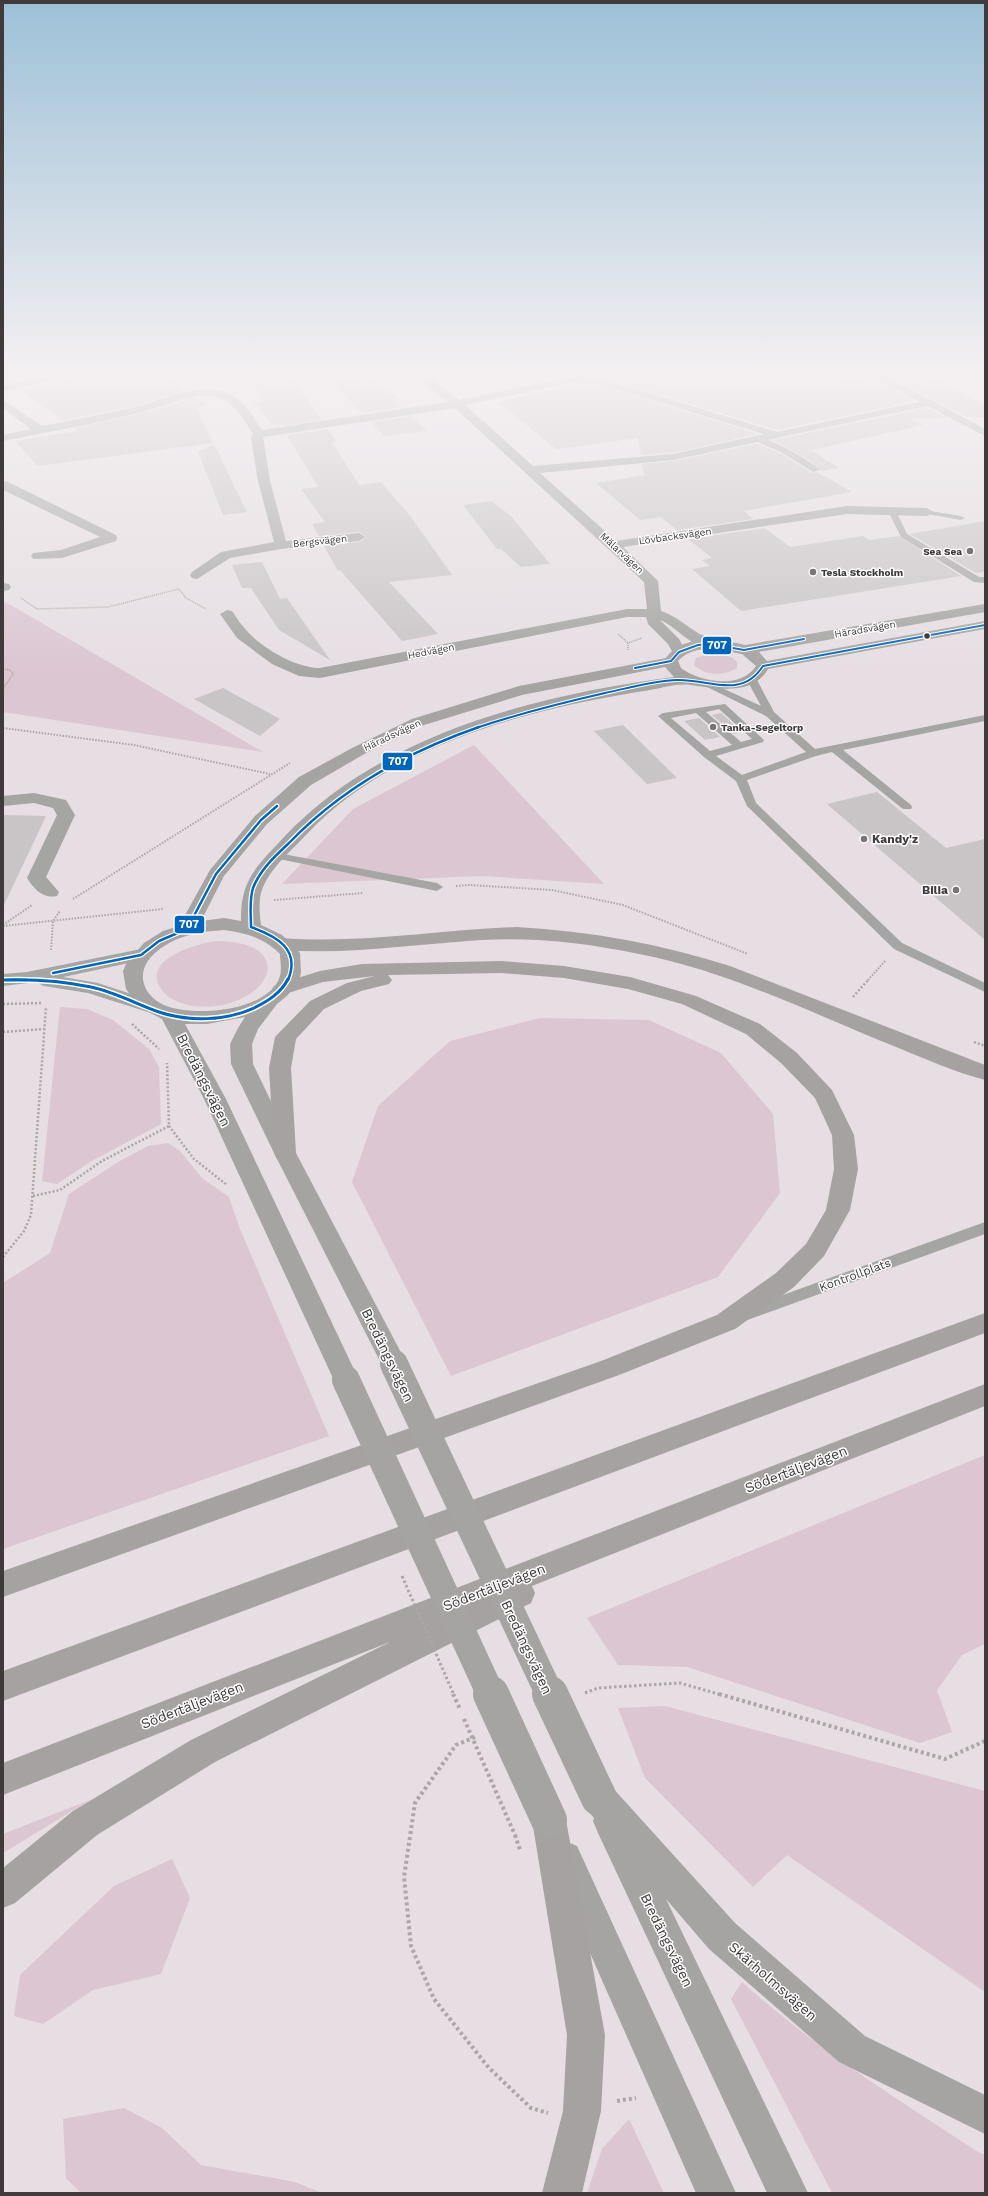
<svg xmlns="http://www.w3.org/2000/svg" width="988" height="2196" viewBox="0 0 988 2196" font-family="'Work Sans',sans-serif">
	<rect width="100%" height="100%" fill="#e6dee2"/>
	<g fill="#dbc6d1">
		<path d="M206 369 217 377 197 380 186 371Z"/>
		<path d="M3 601 16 608 263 752 3 712Z"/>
		<path d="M717 654 731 657 737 662V668C725 676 704 676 694 665L696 658 702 656Z"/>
		<path d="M474 745 604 884 482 876 282 884 353 809Z"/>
		<path d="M217 941C305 942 266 1014 194 1006 182 1004 169 1000 162 990 139 960 197 943 217 941Z"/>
		<path d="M60 1007 87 1009 113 1020 149 1049 159 1067 161 1124 90 1162 57 1184 42 1181Z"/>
		<path d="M540 1018 649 1020 721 1053 773 1114 780 1193 718 1277 451 1376 352 1182 378 1106 450 1041Z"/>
		<path d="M168 1143 180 1151 202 1178 229 1197 240 1229 329 1436 3 1549V1283L50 1253 69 1194 118 1162 148 1146Z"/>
		<path d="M985 1455V1644L962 1655 937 1690 952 1732 920 1743 687 1667 618 1665 587 1618Z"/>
		<path d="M665 1706 985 1791V1992L787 1855 753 1887 645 1778 618 1708Z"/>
		<path d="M90 1800 3 1853V1834Z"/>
		<path d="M172 1859 190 1898 161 1974 93 1990 43 2024 14 2016 20 1975 114 1886Z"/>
		<path d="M742 1982C814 2047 897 2099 978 2152L985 2155V2193H832L731 1999Z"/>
		<path d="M124 2108 162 2128 201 2165 295 2182 322 2193H81L66 2178 63 2119Z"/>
		<path d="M629 2119 664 2193H587L602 2149Z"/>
	</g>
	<g fill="#c9c4c6">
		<path d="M12 369H69L27 378Z"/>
		<path d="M95 369H154L185 391 135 406 63 420 20 390 89 373Z"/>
		<path d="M244 369H277L295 382 322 420 282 426 280 423 272 424 253 402 264 400Z"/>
		<path d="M619 369 623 371 630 369H826L844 379 871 376 915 401 777 430 600 377 594 376Z"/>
		<path d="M919 370 985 405V417H967L886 374Z"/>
		<path d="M366 376 403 401 396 402 402 407 362 413 331 381Z"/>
		<path d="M570 385H599L758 434 673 453 641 455 638 438 556 449 498 402Z"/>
		<path d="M196 398 206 405 197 409 213 443 38 466 15 441 78 431 74 428 138 414Z"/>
		<path d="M927 408 947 418 910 419 924 425 811 450 839 468 821 471 809 460 773 440Z"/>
		<path d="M411 416 427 431 384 436 371 422Z"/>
		<path d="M328 429 337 442H332L359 485 381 482 411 517 452 575 389 582 438 634 402 641 340 570 338 571 324 546 359 542 366 537 359 532 319 536 312 524 325 522 301 489 318 487 287 435Z"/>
		<path d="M214 444 247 512 223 515 198 452Z"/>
		<path d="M757 444 780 453 812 473 817 472 852 492 744 511 753 519 677 530 661 517 640 520 596 483 644 475 642 464 673 461Z"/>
		<path d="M491 501 511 516 550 564 521 567 501 549H497L463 505Z"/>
		<path d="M985 521V572L976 573 910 534Z"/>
		<path d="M765 528 790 547 863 536 869 540 899 536 961 576 741 611 692 569 710 566 702 560 712 558 688 539Z"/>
		<path d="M262 562 280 599 287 598 330 660 279 630 251 588H242L232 565Z"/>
		<path d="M223 688 280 719 260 736 194 699Z"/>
		<path d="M721 713 742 732 734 734 712 715Z"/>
		<path d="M699 718 720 737 705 740 684 721Z"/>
		<path d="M623 725 677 778 647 784 594 731Z"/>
		<path d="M877 792 946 848 985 839V940L827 804Z"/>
		<path d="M3 815 46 816 3 907Z"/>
	</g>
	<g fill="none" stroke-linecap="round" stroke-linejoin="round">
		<g stroke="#aaa7a6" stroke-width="1.5" stroke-dasharray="1 1" stroke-linecap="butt">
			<path d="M161 374 170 380"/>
			<path d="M179 589 186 598 206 609"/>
			<path d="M21 598 37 609 108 607 179 589"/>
			<path d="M618 634 628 643"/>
			<path d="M628 650V643L642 638"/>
			<path d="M3 669 10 670 13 674 3 689"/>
			<path d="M3 728H5"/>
		</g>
		<g stroke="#aaa7a6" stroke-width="2" stroke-dasharray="1.5 1.5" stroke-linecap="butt">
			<path d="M3 728 134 745 270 774"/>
			<path d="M456 886 469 885 552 890 623 905 748 954"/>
			<path d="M73 899 290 763"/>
			<path d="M274 900 363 893"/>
			<path d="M3 925 32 905"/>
			<path d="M3 926 163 909"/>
			<path d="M51 950 53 921 60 911"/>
			<path d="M868 980 885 961"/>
		</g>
		<g stroke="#aaa7a6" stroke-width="2.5" stroke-dasharray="2 2" stroke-linecap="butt">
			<path d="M853 997 869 979"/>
			<path d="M3 1004 42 1003"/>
			<path d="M132 1024 159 1049"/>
			<path d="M3 1032 44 1029"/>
			<path d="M974 1042 985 1046"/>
			<path d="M169 1126 194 1159 227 1185"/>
			<path d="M33 1196 60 1190 102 1161 169 1126 167 1063"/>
			<path d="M3 1257 24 1231 31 1215 46 1007"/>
		</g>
		<path stroke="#aaa7a6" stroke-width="3" stroke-dasharray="2.5 2.5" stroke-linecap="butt" d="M585 1693 598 1688 680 1683 722 1695"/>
		<g stroke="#aaa7a6" stroke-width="4" stroke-dasharray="3 3" stroke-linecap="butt">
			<path d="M719 1694 945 1759 985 1741"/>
			<path d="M475 1737 456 1745 415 1803 404 1877 411 1946 434 1999 489 2068 531 2108 548 2113"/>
			<path d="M515 1835 520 1850"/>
			<path d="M617 2101 636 2098"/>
		</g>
		<g fill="#a5a5a3" fill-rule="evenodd">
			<path d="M563 369H571L588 379 583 380Z"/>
			<path d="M755 437C768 436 811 461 820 470L813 472 781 452 755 441Z"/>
			<path d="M889 509H895L907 534 979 577H985V583L974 582 901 537 888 511Z"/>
			<path d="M924 510 961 516 965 518 961 520 927 514 923 512Z"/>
			<path d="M752 677 757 680 774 712 815 749 985 715V721L843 750 911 805 912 807 911 809H903L832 752 816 756 747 780 756 803 902 943 985 983V992L894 949 747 806 736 781 704 757 658 716 663 713 725 704 764 740 763 742 716 756 742 775 806 752 766 716 701 684 703 682H709L761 706 747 680ZM719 709 752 739 741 742 706 712ZM696 713 732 745 710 751 671 718Z"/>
			<path d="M278 853 437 883 443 887 437 891 274 858 272 856 274 854Z"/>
			<path d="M985 1222V1234L753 1318 747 1320 741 1318 739 1314 741 1310Z"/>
		</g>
		<g fill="#a5a5a3" fill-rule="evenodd">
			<path d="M76 369H94L89 372 3 391V385Z"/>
			<path d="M396 369C421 368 440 386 459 400L570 377 600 378 777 432 919 402 861 369H873L985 429V436L927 406 673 460 540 473 616 541 847 506 927 508 933 512 927 516 847 514 623 547 658 581 661 611C676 616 685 625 698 633 705 637 713 638 717 644L715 647C694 652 678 627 660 620L679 639 686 652 684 655H674L668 644 648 624 646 617H627L320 678 299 676 272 664 237 638 220 614 227 610 232 611C237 618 241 625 247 631 263 649 297 668 320 668L627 609H647L644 582 455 408 263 437 270 481 286 541 359 533 365 537 359 541 281 549 230 558 197 579 192 578 190 575 192 572 221 552 274 542 258 481 251 438 253 434C245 421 234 402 218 397 196 390 160 408 138 413 93 424 48 432 3 441V435L31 429 3 408V400L42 426C73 420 104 414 135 407 163 401 197 381 227 393 243 399 253 417 262 430L448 402 428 386ZM570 383 599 384 764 434 673 454 533 466 465 405Z"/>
			<path d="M6 481 116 535 117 538 116 541 62 558 33 559 31 556 33 553 61 550 100 537 3 490V482Z"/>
			<path d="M3 583 9 584 11 587 9 590 3 591Z"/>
			<path d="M34 793 66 800 75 815 46 877 59 892 57 896C43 899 34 889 27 878L57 815 53 808 34 803 3 806V796Z"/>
		</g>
		<path fill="#a5a5a3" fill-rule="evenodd" d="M141 949 148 951 151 955 148 959 63 977 98 983 161 1004 164 1008 161 1012 154 1014 88 993 44 986 36 982 3 986V974L27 972Z"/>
		<g fill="#a5a4a2" fill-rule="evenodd">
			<path d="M985 604V612L759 652 767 661 985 621V629L768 669C752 697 716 688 690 685 678 683 662 688 650 690 529 709 392 743 305 836 289 853 264 873 260 898 259 907 260 916 261 925L282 935 297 949 300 953 301 972 300 977 288 995 277 1004 258 1029 252 1044 253 1064 296 1153 407 1364 403 1371 394 1374 385 1371 274 1153 231 1064 230 1044 238 1028 245 1017 207 1024H185L226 1099 359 1380 355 1387 346 1391 337 1387 204 1099 162 1019 139 1007 126 989 123 971 127 962 144 943 163 931 179 926 210 870 255 816 299 777 354 747 412 719 519 686 666 658C683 634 720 639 745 645ZM710 648 742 654 756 666C741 690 699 682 681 668L678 661C687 651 698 650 710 648ZM665 667 674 677C537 695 383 733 285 836 258 865 240 879 241 921L224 918 201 921 224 876 267 824 311 785 366 753 424 725 522 695ZM224 930C246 933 264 938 280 954 280 961 282 969 280 976 270 1012 188 1019 160 1003 151 998 144 989 143 979 141 955 173 938 194 934 204 931 214 931 224 930Z"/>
			<path d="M599 1781 611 1786 735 1923 865 2036 985 2095V2134L839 2062 709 1949 666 1899 808 2193H767L598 1833 593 1821 594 1818 587 1810 582 1798 587 1786Z"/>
			<path d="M565 1841 577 1846 736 2193H696L548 1858 553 1846Z"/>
		</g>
		<g fill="#a5a2a1" fill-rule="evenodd">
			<path d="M517 927C590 931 661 944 730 966L985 1065V1080C955 1072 925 1059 896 1047 811 1013 728 971 639 954 587 943 535 937 482 940 415 944 350 955 282 950L275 948 272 944 275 940 282 938C361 944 438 930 517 927Z"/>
			<path d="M502 961 564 966 630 977 696 996 760 1024 797 1053 832 1090 854 1135 858 1169 850 1210 824 1256 794 1287 735 1329 619 1375 3 1597V1571L601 1361 717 1315 776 1273 806 1244 826 1210 834 1169 832 1135 815 1098 781 1063 746 1034 682 1004 628 989 564 978 502 973 388 975 392 980 389 984 361 991 324 1009 296 1039 291 1068 296 1153 293 1159 285 1161 277 1159 274 1153 269 1068 275 1037 310 1001 347 983 375 976 323 982 282 995 275 993 272 989 275 985 320 971 362 964Z"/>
			<path d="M985 1313V1333L3 1701V1671Z"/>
			<path d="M985 1384V1406L532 1586 535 1593 531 1603 215 1762 97 1835 15 1903 3 1908V1868L73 1811 191 1740 390 1642 3 1795V1763Z"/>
			<path d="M549 1803 561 1808 566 1820 605 2035 601 2111 582 2193H542L563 2111 567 2035 532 1820 537 1808Z"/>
		</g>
		<path stroke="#aaa7a6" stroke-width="3" stroke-dasharray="2.5 2.5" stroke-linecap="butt" d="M402 1576 454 1695"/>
		<g stroke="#aaa7a6" stroke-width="4" stroke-dasharray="3 3" stroke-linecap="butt">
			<path d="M453 1694 460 1709"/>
			<path d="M464 1719 515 1835"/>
		</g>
		<g stroke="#a5a4a2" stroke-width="28">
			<path d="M394 1364 550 1695"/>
			<path d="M346 1380 491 1695"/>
		</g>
		<g stroke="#a5a4a2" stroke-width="36">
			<path d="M491 1694 549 1820"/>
			<path d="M550 1694 599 1798"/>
		</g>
		<defs>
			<g id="bus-1-far2">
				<path d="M635 668 671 661 679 652 698 645 710 644 744 650 804 639"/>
				<path d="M476 728C518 714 561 703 605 693 629 688 652 681 677 680 709 679 741 700 763 666L985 625"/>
			</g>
			<g id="bus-1-far1">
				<path d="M53 973 141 955 159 941 187 929 216 874 261 820 277 806"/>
				<path d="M7 980H27"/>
				<path d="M288 980C301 949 276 936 251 927 251 914 249 901 253 888 260 870 275 856 289 843 342 788 407 752 479 727"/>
			</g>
			<path id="bus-1" d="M3 980C32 979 62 981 91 987 115 992 136 1004 159 1012 188 1022 226 1021 254 1008 268 1001 281 993 288 979"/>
		</defs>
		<use href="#bus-1-far2" stroke="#fff" stroke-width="4"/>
		<use href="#bus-1-far1" stroke="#fff" stroke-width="5"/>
		<use href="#bus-1" stroke="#fff" stroke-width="6"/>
		<use href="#bus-1-far2" stroke="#0065bd" stroke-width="2"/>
		<use href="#bus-1-far1" stroke="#0065bd" stroke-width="2.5"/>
		<use href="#bus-1" stroke="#0065bd" stroke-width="3"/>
	</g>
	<linearGradient id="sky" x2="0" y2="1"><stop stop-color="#9dc0d7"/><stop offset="0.55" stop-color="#f4f0f2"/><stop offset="1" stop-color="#f4f0f2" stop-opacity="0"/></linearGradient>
	<rect width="988" height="676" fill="url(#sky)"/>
	<g fill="#7a7377" stroke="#fff" stroke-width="1.5">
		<circle cx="970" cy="551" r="4"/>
		<circle cx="813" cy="572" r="4"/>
		<circle cx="713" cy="727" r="4"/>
		<circle cx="864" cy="839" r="4"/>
		<circle cx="956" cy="890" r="4"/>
	</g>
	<circle fill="#403a3d" stroke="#fff" stroke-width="1.5" cx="927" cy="636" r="3.5"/>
	<g text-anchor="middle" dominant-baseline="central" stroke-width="3" stroke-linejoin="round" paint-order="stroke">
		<g font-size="10" fill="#403a3d" stroke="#fff">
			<text transform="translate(675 536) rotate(-8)">Lövbacksvägen</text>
			<text transform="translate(320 541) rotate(-6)">Bergsvägen</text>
			<text transform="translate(622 553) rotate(43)">Mälarvägen</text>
			<text transform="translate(865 629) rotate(-10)">Häradsvägen</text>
			<text transform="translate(431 651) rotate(-11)">Hedvägen</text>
			<text transform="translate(392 735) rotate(-25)">Häradsvägen</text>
		</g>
		<g font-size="10" font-weight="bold" fill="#403a3d" stroke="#fff" text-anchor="start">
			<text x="962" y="551" text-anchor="end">Sea Sea</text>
			<text x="821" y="572">Tesla Stockholm</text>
			<text x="721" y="727">Tanka-Segeltorp</text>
		</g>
		<g font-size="12" font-weight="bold" fill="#403a3d" stroke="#fff" text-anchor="start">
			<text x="872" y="839">Kandy'z</text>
			<text x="948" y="890" text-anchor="end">Bilia</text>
		</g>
		<g font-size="12" fill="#403a3d" stroke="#fff">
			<text transform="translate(855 1275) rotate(-20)">Kontrollplats</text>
		</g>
		<g font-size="14" fill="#403a3d" stroke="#fff">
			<text transform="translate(204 1080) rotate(63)">Bredängsvägen</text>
			<text transform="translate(388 1355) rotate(64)">Bredängsvägen</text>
			<text transform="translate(796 1469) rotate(-21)">Södertäljevägen</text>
			<text transform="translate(494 1587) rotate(-21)">Södertäljevägen</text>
			<text transform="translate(527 1647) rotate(65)">Bredängsvägen</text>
			<text transform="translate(192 1705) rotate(-21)">Södertäljevägen</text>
			<text transform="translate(667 1940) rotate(64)">Bredängsvägen</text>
			<text transform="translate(773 1981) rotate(41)">Skärholmsvägen</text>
		</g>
	</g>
	<g stroke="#fff" stroke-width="1.5">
		<rect x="702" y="636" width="30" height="19" rx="4" fill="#0065bd"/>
		<rect x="382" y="752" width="31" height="19" rx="4" fill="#0065bd"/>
		<rect x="174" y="915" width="31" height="19" rx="4" fill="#0065bd"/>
	</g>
	<g font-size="11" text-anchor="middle" font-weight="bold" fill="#fff">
		<text x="717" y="649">707</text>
		<text x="398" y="765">707</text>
		<text x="189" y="928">707</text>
	</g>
	<rect width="988" height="2196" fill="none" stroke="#403a3d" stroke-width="8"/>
</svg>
